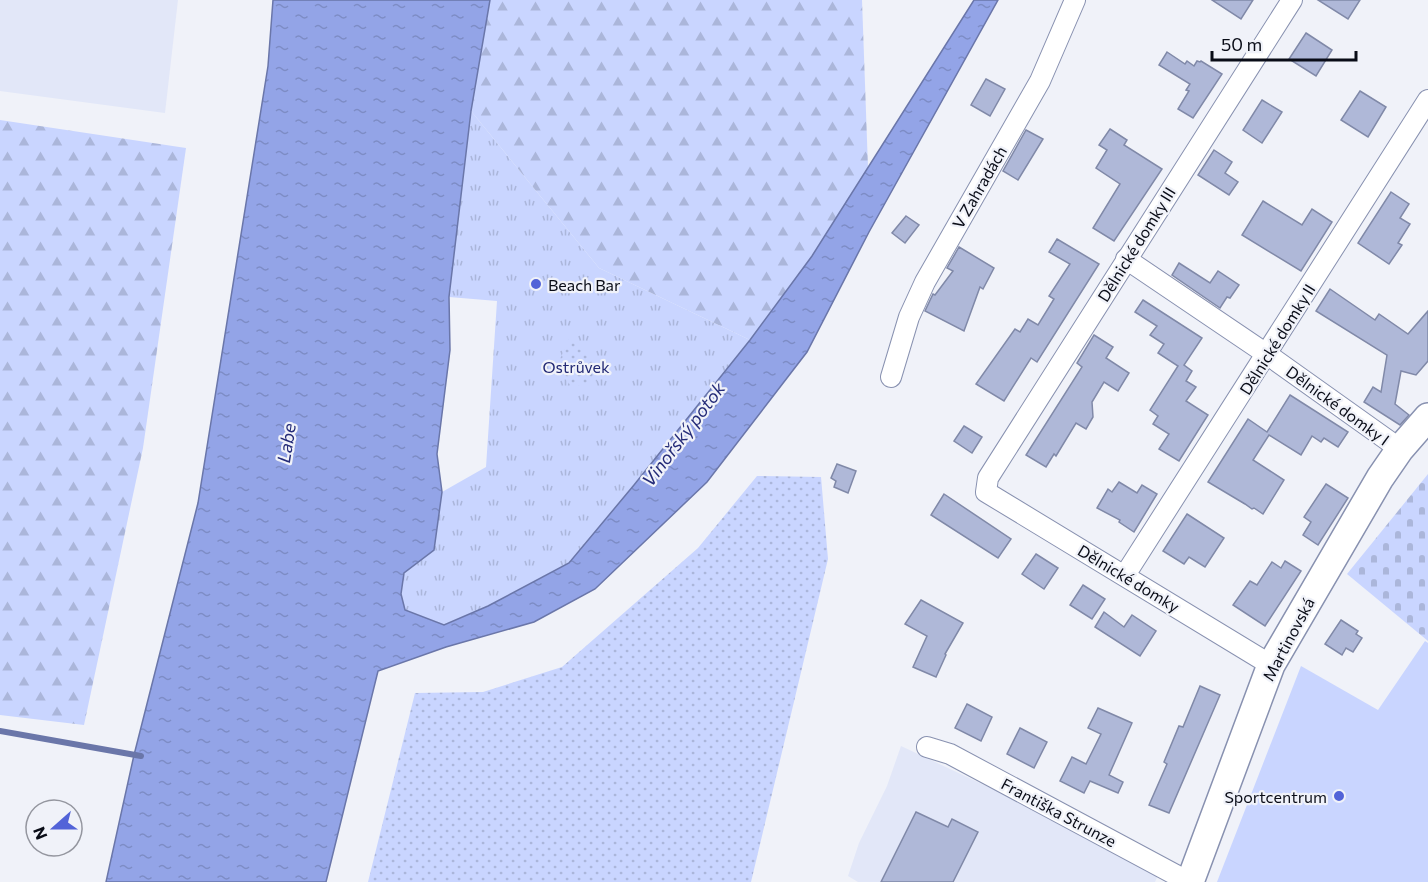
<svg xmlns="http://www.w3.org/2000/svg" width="1428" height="882" viewBox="0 0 1428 882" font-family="Commissioner,sans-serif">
	<defs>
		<pattern id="grass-tufts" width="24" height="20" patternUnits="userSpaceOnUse" patternTransform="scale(1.5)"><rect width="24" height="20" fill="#c9d5ff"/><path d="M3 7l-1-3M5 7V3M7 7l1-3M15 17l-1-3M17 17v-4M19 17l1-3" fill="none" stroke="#abb6da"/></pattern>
		<pattern id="forest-firs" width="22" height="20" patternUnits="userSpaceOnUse" patternTransform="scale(1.5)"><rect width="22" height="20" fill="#c9d5ff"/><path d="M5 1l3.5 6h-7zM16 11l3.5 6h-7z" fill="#abb6da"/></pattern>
		<pattern id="cemetery-stones" width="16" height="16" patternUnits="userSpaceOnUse" patternTransform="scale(1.5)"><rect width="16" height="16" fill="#c9d5ff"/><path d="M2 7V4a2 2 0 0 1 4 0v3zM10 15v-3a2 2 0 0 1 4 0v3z" fill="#abb6da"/></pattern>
		<pattern id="park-dots" width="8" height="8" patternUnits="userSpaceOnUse" patternTransform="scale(1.5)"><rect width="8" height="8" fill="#c9d5ff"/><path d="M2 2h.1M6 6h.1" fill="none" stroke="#abb6da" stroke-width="1.8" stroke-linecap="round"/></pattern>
		<pattern id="water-ripples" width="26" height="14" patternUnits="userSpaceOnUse" patternTransform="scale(1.5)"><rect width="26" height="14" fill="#93a4e7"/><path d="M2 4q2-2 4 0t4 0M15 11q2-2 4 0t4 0" fill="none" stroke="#7d8cc5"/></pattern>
	</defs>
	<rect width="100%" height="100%" fill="#f0f2f9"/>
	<g fill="#e2e7f8">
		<path d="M0 0H178L165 113 0 91Z"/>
		<path d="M901 746 999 792 1159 873 1155 882H858L848 876 859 843 887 786Z"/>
	</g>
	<path fill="url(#grass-tufts)" d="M471 111 599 268 750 340 634 485 569 563 488 606 444 625 405 610 401 594 404 573 434 550 442 492 486 467 497 301 449 297Z"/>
	<g fill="url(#forest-firs)">
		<path d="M490 0H862L868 168 812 256 750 340 599 268 471 111Z"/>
		<path d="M0 120 186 148 143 448 84 725 0 715Z"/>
	</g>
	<path fill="url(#cemetery-stones)" d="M1428 474V641L1347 574Z"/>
	<g fill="url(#park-dots)">
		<path d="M570 337 595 362 597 381 572 387 556 368Z"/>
		<path d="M757 476 821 477 828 559 751 882H368L415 693 483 692 562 667 698 548Z"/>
	</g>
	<path fill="#c9d5ff" d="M1425 641 1428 643V882H1217L1301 666 1378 710Z"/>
	<path fill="url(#water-ripples)" stroke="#6a76a9" stroke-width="1.5" d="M273 0H490L471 111 449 297 450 350 437 454 442 492 434 550 404 573 401 594 405 610 444 625 488 606 569 563 634 485 750 340 812 256 974 0H998L869 232 807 352 707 482 595 589 534 622 446 647 378 671 326 882H106L134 755 198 503 268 66Z"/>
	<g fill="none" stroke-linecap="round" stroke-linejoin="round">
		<path stroke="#6a76a9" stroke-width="6" d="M0 731 141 756"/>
	</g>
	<g fill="#afb8d8" stroke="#8089a8" stroke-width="1.5">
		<path d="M1212 0H1253L1241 19Z"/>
		<path d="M1318 0H1360L1348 19Z"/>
		<path d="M1306 33 1332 50 1316 76 1289 59Z"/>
		<path d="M1167 52 1185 64 1187 61 1194 66 1197 61 1200 62 1201 61 1222 74 1193 118 1178 109 1189 91 1186 90 1190 84 1159 65Z"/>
		<path d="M986 79 1005 89 990 116 971 105Z"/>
		<path d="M1360 91 1386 107 1368 137 1341 120Z"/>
		<path d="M1262 100 1282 112 1262 143 1243 130Z"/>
		<path d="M1110 129 1127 140 1124 145 1162 169 1114 241 1093 228 1120 184 1096 168 1107 150 1099 145Z"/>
		<path d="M1026 130 1043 139 1018 180 1003 171Z"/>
		<path d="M1214 150 1232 162 1225 173 1238 182 1229 195 1198 175Z"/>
		<path d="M1391 192 1409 204 1400 218 1410 224 1398 243 1402 245 1389 264 1358 243Z"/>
		<path d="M1263 201 1302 225 1312 209 1332 222 1301 271 1242 235Z"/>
		<path d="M906 216 919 225 905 243 892 233Z"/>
		<path d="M1057 239 1099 264 1037 362 1031 358 1004 401 976 384 1015 329 1020 332 1028 319 1038 325 1054 299 1049 296 1070 264 1049 252Z"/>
		<path d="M959 247 994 268 983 289 980 287 964 331 925 311 933 294 935 295 953 271 947 268Z"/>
		<path d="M1179 263 1210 283 1218 271 1239 285 1230 298 1227 297 1220 308 1172 275Z"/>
		<path d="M1330 289 1375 320 1379 314 1408 334 1428 311V361L1416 375 1401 371 1395 404 1409 415 1400 425 1364 402 1373 387 1381 392 1387 355 1316 311Z"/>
		<path d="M1143 300 1202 338 1184 365 1192 371 1186 381 1196 387 1186 401 1208 415 1179 461 1159 449 1169 434 1153 424 1158 416 1150 410 1178 366 1158 353 1164 344 1150 335 1157 326 1135 312Z"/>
		<path d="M1094 335 1113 347 1106 358 1129 373 1118 391 1104 382 1092 402 1093 417 1086 429 1076 423 1056 456 1054 454 1046 467 1026 455 1082 367 1077 363Z"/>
		<path d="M1290 395 1348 432 1338 447 1324 438 1321 442 1312 436 1301 455 1269 435 1253 460 1284 480 1263 514 1254 508 1252 509 1245 504 1208 482 1248 419 1267 432Z"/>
		<path d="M964 426 982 437 972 453 954 441Z"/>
		<path d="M837 464 856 471 848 493 834 487 836 481 831 478Z"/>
		<path d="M1119 482 1137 493 1142 485 1157 494 1134 532 1119 522 1120 520 1097 508 1108 489 1112 492Z"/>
		<path d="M1326 484 1348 498 1318 545 1303 535 1311 522 1304 517Z"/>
		<path d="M944 494 1011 539 998 558 931 515Z"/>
		<path d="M1187 514 1224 538 1205 567 1189 557 1184 564 1163 551Z"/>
		<path d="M1036 554 1058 568 1044 589 1022 574Z"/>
		<path d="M1285 561 1301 571 1265 626 1233 605 1250 581 1257 585 1272 562 1281 568Z"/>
		<path d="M1083 585 1105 599 1092 619 1070 605Z"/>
		<path d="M921 600 963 623 945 654 946 655 936 677 913 667 927 636 905 624Z"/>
		<path d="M1104 612 1124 627 1132 615 1156 631 1140 656 1095 627Z"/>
		<path d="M1341 620 1358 631 1356 634 1362 638 1353 652 1346 648 1342 655 1325 644Z"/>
		<path d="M1200 686 1220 695 1169 813 1149 805 1167 764 1164 762 1179 726 1183 727Z"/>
		<path d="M967 704 992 717 981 741 955 728Z"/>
		<path d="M1098 708 1132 723 1109 775 1123 782 1118 793 1090 781 1084 793 1060 781 1072 757 1086 764 1101 734 1088 728Z"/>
		<path d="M1020 728 1047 742 1034 768 1007 754Z"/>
		<path d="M916 812 948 827 952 819 978 832 953 882H881Z"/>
	</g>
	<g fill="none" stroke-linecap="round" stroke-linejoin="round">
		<defs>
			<g id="street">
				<path d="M1126 259 1268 355 1400 449"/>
				<path d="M891 377 909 317 925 282 1040 81 1075 0"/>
				<path d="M1125 575 1428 100"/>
				<path d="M1271 665 986 492 988 478 1292 0"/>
				<path d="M927 747 950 754 1189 882"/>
			</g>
			<path id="secondary" d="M1190 882 1271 665 1380 478 1400 449 1428 417"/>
		</defs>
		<use href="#street" stroke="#8891b0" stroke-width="22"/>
		<use href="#secondary" stroke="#8891b0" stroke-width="30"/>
		<use href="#street" stroke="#fff" stroke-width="20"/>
		<use href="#secondary" stroke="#fff" stroke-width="27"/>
	</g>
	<g fill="#5263d8" stroke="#f0f2f9" stroke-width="2">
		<circle cx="536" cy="284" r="6"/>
		<circle cx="1339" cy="796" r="6"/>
	</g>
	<g text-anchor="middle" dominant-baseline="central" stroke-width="4.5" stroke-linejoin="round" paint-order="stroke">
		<g font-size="16" fill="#090c17" stroke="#f0f2f9">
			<text transform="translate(979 187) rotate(-60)">V Zahradách</text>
			<text transform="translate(1136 244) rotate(-58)">Dělnické domky III</text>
			<text transform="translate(1277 339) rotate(-58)">Dělnické domky II</text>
			<text transform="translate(1338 405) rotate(36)">Dělnické domky I</text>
			<text transform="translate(1129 578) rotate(31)">Dělnické domky</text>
			<text transform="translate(1288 639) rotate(-62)">Martinovská</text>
			<text transform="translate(1059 812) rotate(28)">Františka Strunze</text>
		</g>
		<g font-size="16" fill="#090c17" stroke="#f0f2f9" text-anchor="start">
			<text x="548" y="284">Beach Bar</text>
			<text x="1327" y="796" text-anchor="end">Sportcentrum</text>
		</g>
		<g font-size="16" fill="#212874" stroke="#f0f2f9">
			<text x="576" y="366">Ostrůvek</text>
		</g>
		<g font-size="18" font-style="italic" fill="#242b78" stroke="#f0f2f9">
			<text transform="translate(683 434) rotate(-53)">Vinořský potok</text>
			<text transform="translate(286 443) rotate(-81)">Labe</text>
		</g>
	</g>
	<g transform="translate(54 828) rotate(249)"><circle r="28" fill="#f0f2f9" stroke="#94969f" stroke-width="1.5"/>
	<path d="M0-4.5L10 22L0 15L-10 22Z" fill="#5263d8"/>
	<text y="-9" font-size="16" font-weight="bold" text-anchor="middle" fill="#090c17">N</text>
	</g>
	<path d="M1212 51v9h144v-9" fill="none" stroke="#090c17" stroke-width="3"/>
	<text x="1221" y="51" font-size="18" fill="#090c17" stroke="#f0f2f9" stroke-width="4.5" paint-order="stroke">50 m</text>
</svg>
